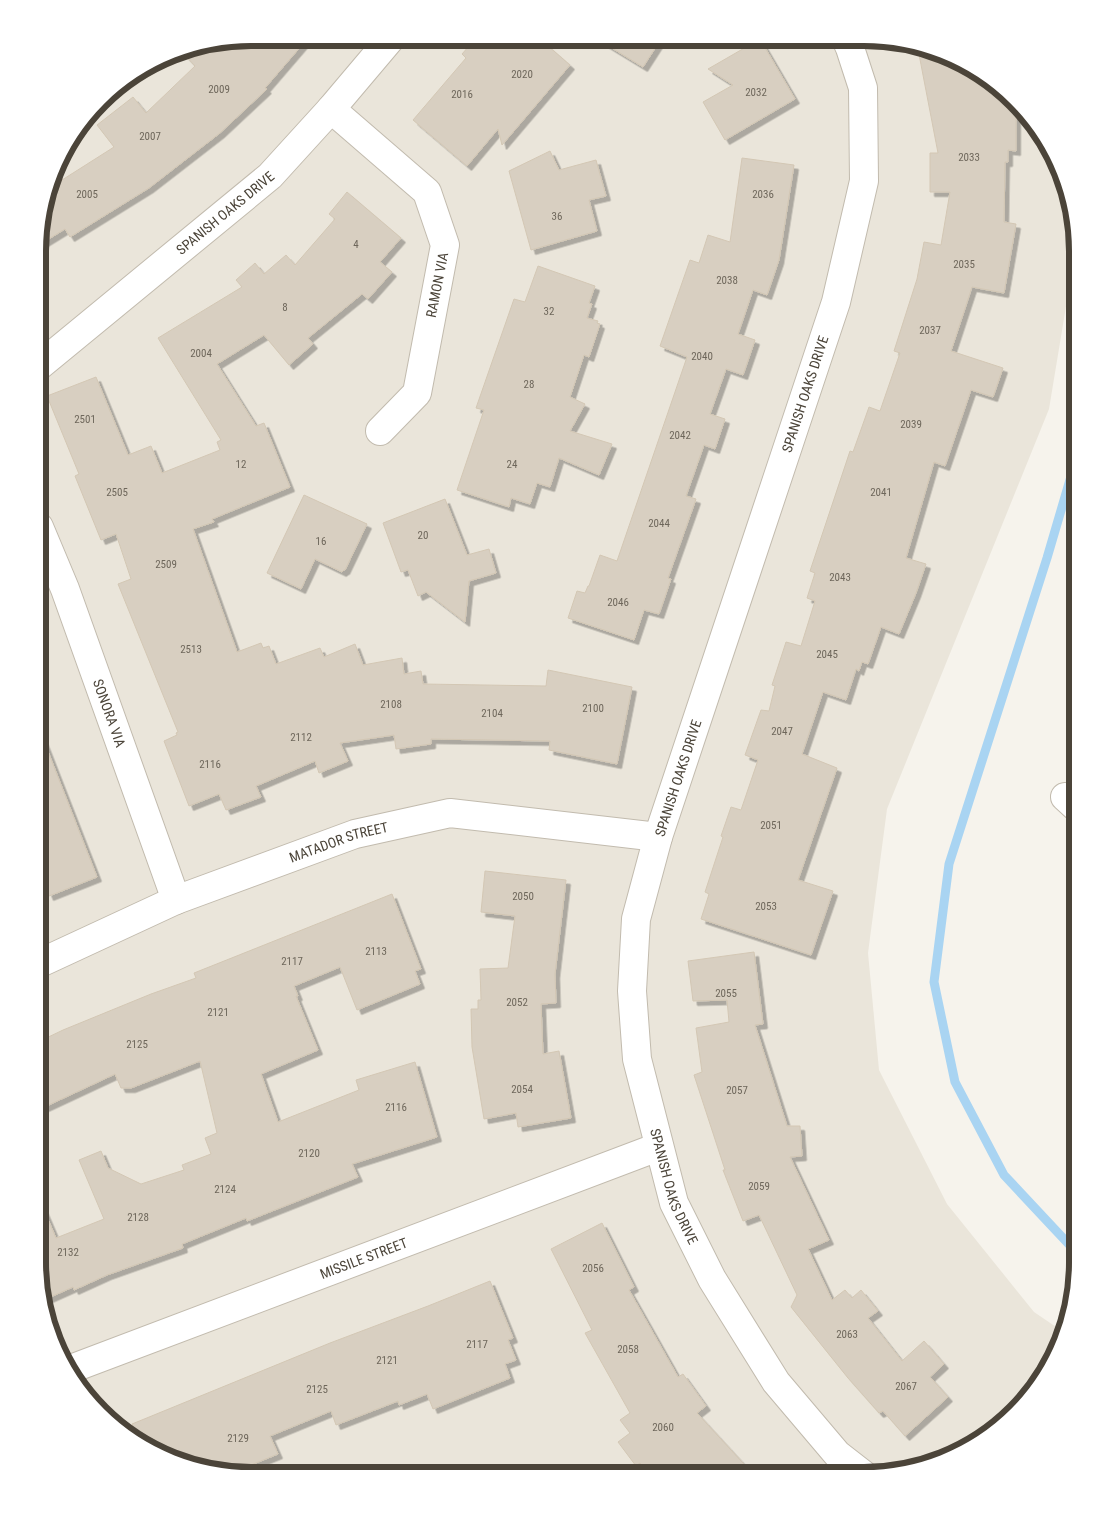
<svg xmlns="http://www.w3.org/2000/svg" width="1115" height="1513" viewBox="0 0 1115 1513" font-family="'Roboto Condensed',sans-serif">
	<defs>
		<filter id="shadow"><feDropShadow dx="4.5" dy="4.5" stdDeviation="0" flood-color="#0004"/></filter>
	</defs>
	<rect width="100%" height="100%" fill="#f6f3ec"/>
	<path fill="#eae5da" d="M251 38 892 39 983 74 1025 110 1055 156 1076 246 1049 409 887 809 868 953 879 1070 947 1204 1034 1312 1065 1333 1042 1380 1005 1422 959 1453 865 1475 223 1474 132 1439 91 1403 60 1357 38 1263 39 223 66 144 110 90 182 49Z"/>
	<g fill="none" stroke-linecap="round" stroke-linejoin="round">
		<path stroke="#a9d4f2" stroke-width="9" d="M1077 1253 1004 1175 955 1082 934 982 949 864 1047 558 1077 456"/>
	</g>
	<g fill="#d8cfc1" stroke="#d3c7b4" filter="url(#shadow)">
		<path d="M251 38H308L265 88 267 89 220 133 149 188 70 237 65 229 39 245V223L51 187 114 147 97 125 133 97 146 113 195 66 180 50 182 49Z"/>
		<path d="M476 38H539L570 65 502 145 498 129 467 166 413 120 466 58 462 54Z"/>
		<path d="M597 39H661L643 67Z"/>
		<path d="M760 39 795 99 725 140 703 102 733 85 708 69Z"/>
		<path d="M918 49 983 74 1016 103V151L1008 150V162H1005L1004 222 1016 224 1004 293 972 287 951 351 1003 368 993 397 971 390 945 466 934 462 906 558 926 564 916 593 899 634 881 627 868 664 862 662 859 671 856 669 846 700 823 692 802 754 837 768 798 880 833 891 811 955 701 919 709 894 705 892 723 837 721 836 731 807 741 810 758 760 745 755 761 710 769 711 775 686 772 685 786 642 801 646 815 601 807 598 815 573 810 571 850 451 853 452 869 407 880 411 900 353 894 351 917 279 924 242 941 245 950 192H930V153H938Z"/>
		<path d="M550 151 559 170 596 160 606 196 589 200 597 231 531 250 509 171Z"/>
		<path d="M742 158 794 165 779 260 767 295 753 290 738 334 755 340 743 375 726 369 710 414 725 419 715 449 704 445 686 496 696 499 668 578 671 579 659 614 644 610 634 640 568 618 577 591 585 593 588 586H589L600 555 617 561 687 357 660 346 690 260 699 263 708 235 730 242Z"/>
		<path d="M347 192 401 238 380 262 392 272 368 299 362 294 308 338 313 344 289 365 264 335 217 364 256 426 264 423 290 487 212 519 214 522 193 529 237 652 261 643 263 648 269 646 276 664 320 648 324 657 355 644 363 665 402 658 404 674 421 671 423 684 546 686 548 670 632 687 617 764 549 750 550 741 431 739V744L396 749 394 735 340 743 348 761 319 773 315 761 256 786 261 797 226 810 219 794 189 806 164 741 177 735 176 733 178 732 118 584 131 579 116 534 101 540 75 476 79 474 47 396 96 377 128 455 151 446 162 473 220 450 217 442 221 440 158 338 242 287 236 280 255 263 264 274 286 255 295 265 335 219 329 214Z"/>
		<path d="M538 266 595 286 589 303 592 304 587 318 598 321 597 323 600 324 589 357 584 355 570 397 585 404 570 431 612 444 599 475 559 458 550 487 537 483 530 504 511 498 509 507 457 490 484 410 476 408 514 299 525 302Z"/>
		<path d="M304 495 367 524 345 570H344L342 572 315 559 301 589 267 573Z"/>
		<path d="M445 499 467 555 489 549 496 573 469 581 465 622 426 592 418 596 408 570 401 572 383 523Z"/>
		<path d="M38 731H40L97 877 49 896 38 867Z"/>
		<path d="M485 871 566 880 555 974 556 1003 541 1004 543 1054 559 1051 571 1118 518 1127 516 1113 484 1119 472 1047 471 1009H478V1000H481L480 969 508 968 515 916 481 912Z"/>
		<path d="M392 894 421 969 415 971 420 984 357 1010 340 967 294 986 298 996H296L318 1050 261 1074 278 1122 359 1090 356 1080 415 1062 437 1137 352 1164 358 1177 247 1221 246 1218 182 1244 183 1248 107 1275 74 1290 73 1287 46 1299 38 1263V1196L56 1238 104 1219 79 1160 101 1151 108 1168 141 1184 184 1170 182 1165 211 1154 205 1138 217 1133 200 1061 131 1088H121L115 1074 38 1110V1042L63 1030 151 994 196 978 194 973Z"/>
		<path d="M754 952 763 1024 755 1025 787 1126H800L802 1156 790 1157 829 1240 808 1249 832 1300 845 1290 852 1298 861 1290 878 1311 868 1318 902 1361 924 1341 944 1364 930 1377 948 1397 905 1436 883 1411 879 1413 848 1378 791 1307 797 1295 759 1215 743 1221 723 1170H725L694 1075 702 1072 696 1028 729 1022 727 1000 693 1001 688 961Z"/>
		<path d="M602 1223 634 1287 629 1290 678 1377 683 1374 706 1406 697 1413 754 1475H648L640 1463 636 1466 618 1442 630 1433 620 1420 630 1413 585 1333 592 1330 551 1249Z"/>
		<path d="M490 1281 513 1338 508 1340 516 1360 505 1364 510 1378 433 1409 427 1394 399 1405 398 1401 336 1425 331 1411 270 1436 278 1454 229 1474H223L140 1442 132 1424 330 1343 428 1306Z"/>
	</g>
	<g fill="none" stroke-linecap="round" stroke-linejoin="round">
		<defs>
			<g id="minor">
				<path id="s1" d="M846 39 850 48 863 88 864 181 836 302 658 837 636 919 632 991 637 1059 674 1203 712 1279 776 1382 837 1454 864 1475"/>
				<path d="M331 109 427 192 445 245 417 393 380 431"/>
				<path id="s2" d="M39 366 270 176 331 109 391 38"/>
				<path id="s3" d="M39 527 65 589 176 900"/>
				<path d="M1065 797 1077 808"/>
				<path id="s4" d="M38 964 176 900 355 834 450 813 658 837"/>
				<path id="s5" d="M68 1370 658 1147"/>
			</g>
		</defs>
		<use href="#minor" stroke="#c2bbae" stroke-width="30"/>
		<use href="#minor" stroke="#fff" stroke-width="28"/>
	</g>
	<g text-anchor="middle" dominant-baseline="central" stroke-width="4.5" stroke-linejoin="round" paint-order="stroke">
		<g font-size="11" fill="#6e675b">
			<text x="522" y="74">2020</text>
			<text x="219" y="89">2009</text>
			<text x="756" y="92">2032</text>
			<text x="462" y="94">2016</text>
			<text x="150" y="136">2007</text>
			<text x="969" y="157">2033</text>
			<text x="87" y="194">2005</text>
			<text x="763" y="194">2036</text>
			<text x="557" y="216">36</text>
			<text x="356" y="244">4</text>
			<text x="964" y="264">2035</text>
			<text x="727" y="280">2038</text>
			<text x="285" y="307">8</text>
			<text x="549" y="311">32</text>
			<text x="930" y="330">2037</text>
			<text x="201" y="353">2004</text>
			<text x="702" y="356">2040</text>
			<text x="529" y="384">28</text>
			<text x="85" y="419">2501</text>
			<text x="911" y="424">2039</text>
			<text x="680" y="435">2042</text>
			<text x="241" y="464">12</text>
			<text x="512" y="464">24</text>
			<text x="117" y="492">2505</text>
			<text x="881" y="492">2041</text>
			<text x="659" y="523">2044</text>
			<text x="423" y="535">20</text>
			<text x="321" y="541">16</text>
			<text x="166" y="564">2509</text>
			<text x="840" y="577">2043</text>
			<text x="618" y="602">2046</text>
			<text x="191" y="649">2513</text>
			<text x="827" y="654">2045</text>
			<text x="391" y="704">2108</text>
			<text x="593" y="708">2100</text>
			<text x="492" y="713">2104</text>
			<text x="782" y="731">2047</text>
			<text x="301" y="737">2112</text>
			<text x="210" y="764">2116</text>
			<text x="771" y="825">2051</text>
			<text x="523" y="896">2050</text>
			<text x="766" y="906">2053</text>
			<text x="376" y="951">2113</text>
			<text x="292" y="961">2117</text>
			<text x="726" y="993">2055</text>
			<text x="517" y="1002">2052</text>
			<text x="218" y="1012">2121</text>
			<text x="137" y="1044">2125</text>
			<text x="522" y="1089">2054</text>
			<text x="737" y="1090">2057</text>
			<text x="396" y="1107">2116</text>
			<text x="309" y="1153">2120</text>
			<text x="759" y="1186">2059</text>
			<text x="225" y="1189">2124</text>
			<text x="138" y="1217">2128</text>
			<text x="68" y="1252">2132</text>
			<text x="593" y="1268">2056</text>
			<text x="847" y="1334">2063</text>
			<text x="477" y="1344">2117</text>
			<text x="628" y="1349">2058</text>
			<text x="387" y="1360">2121</text>
			<text x="906" y="1386">2067</text>
			<text x="317" y="1389">2125</text>
			<text x="663" y="1427">2060</text>
			<text x="238" y="1438">2129</text>
		</g>
		<g font-size="14" fill="#4b4439" stroke="#fff">
			<text stroke="none"><textPath href="#s2" startOffset="241">SPANISH OAKS DRIVE</textPath></text>
			<text transform="translate(437 285) rotate(-79)">RAMON VIA</text>
			<text transform="translate(805 394) rotate(-72)">SPANISH OAKS DRIVE</text>
			<text stroke="none"><textPath href="#s3" startOffset="199">SONORA VIA</textPath></text>
			<text transform="translate(678 778) rotate(-72)">SPANISH OAKS DRIVE</text>
			<text stroke="none"><textPath href="#s4" startOffset="325">MATADOR STREET</textPath></text>
			<text stroke="none"><textPath href="#s1" startOffset="1191">SPANISH OAKS DRIVE</textPath></text>
			<text stroke="none"><textPath href="#s5" startOffset="316">MISSILE STREET</textPath></text>
		</g>
	</g>
	<path d="M0 0H1115V1513H0ZM251 46H864A205 205 0 0 1 1069 251V1262A205 205 0 0 1 864 1467H251A205 205 0 0 1 46 1262V251A205 205 0 0 1 251 46Z" fill="#fff" fill-rule="evenodd"/>
	<path fill="none" stroke="#4b4439" stroke-width="6" d="M251 46H864A205 205 0 0 1 1069 251V1262A205 205 0 0 1 864 1467H251A205 205 0 0 1 46 1262V251A205 205 0 0 1 251 46Z"/>
</svg>
